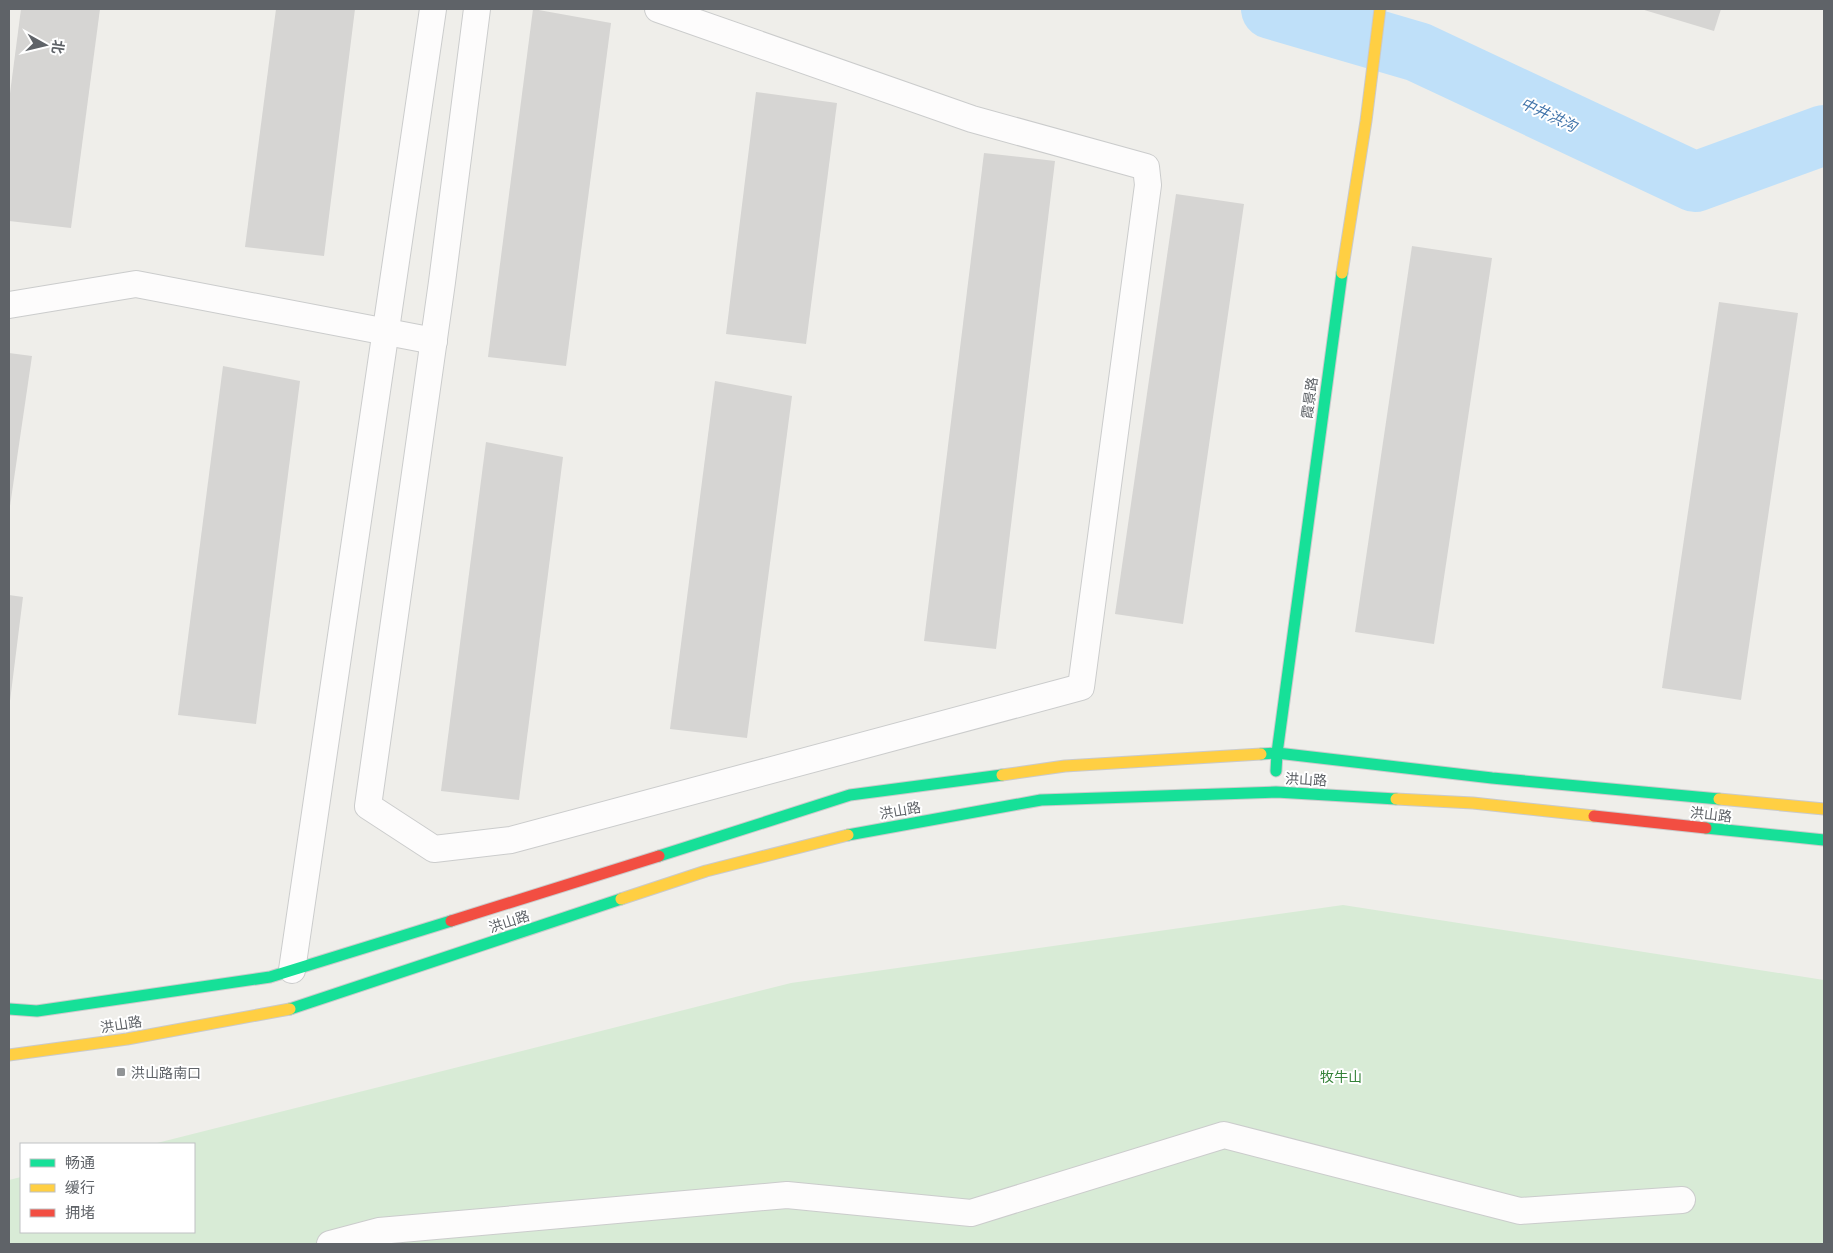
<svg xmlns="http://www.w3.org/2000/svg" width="1833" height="1253" viewBox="0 0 1833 1253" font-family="Lato,'Noto Sans SC',sans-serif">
	<rect width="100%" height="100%" fill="#efeeea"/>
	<path fill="#d8ebd6" d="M1343 905 1824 980V1244H9V1180L21 1177V1232H194V1144H153L791 983Z"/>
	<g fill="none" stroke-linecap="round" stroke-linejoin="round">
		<path stroke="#bfe0f9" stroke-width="60" d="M1271 9 1418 52 1695 182 1824 135"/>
	</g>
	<g fill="#d6d5d3">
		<path d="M21 9H100L71 228 9 221V101Z"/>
		<path d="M276 9H355L324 256 245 247Z"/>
		<path d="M533 9 611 23 566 366 488 357Z"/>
		<path d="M1641 9H1721L1714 31Z"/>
		<path d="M756 92 837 103 806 344 726 334Z"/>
		<path d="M984 153 1055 161 996 649 924 641Z"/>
		<path d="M1176 194 1244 204 1183 624 1115 614Z"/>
		<path d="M1412 246 1492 258 1434 644 1355 632Z"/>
		<path d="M1719 302 1798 313 1741 700 1662 688Z"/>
		<path d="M9 353 32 356 10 506H9Z"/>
		<path d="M223 366 300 381 256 724 178 715Z"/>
		<path d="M715 381 792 396 747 738 670 729Z"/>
		<path d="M486 442 563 457 519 800 441 791Z"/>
		<path d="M9 595 23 597 10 701H9Z"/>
	</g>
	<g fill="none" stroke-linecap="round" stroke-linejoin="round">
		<defs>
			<g id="street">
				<path d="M477 9 442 282 368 806 434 849 511 840 1081 687 1148 185 1146 167 972 119 658 9"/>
				<path d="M9 305 136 284 434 341"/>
				<path d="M292 970 433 9"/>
				<path d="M330 1244 379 1231 787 1195 971 1213 1224 1135 1520 1211 1682 1200"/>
			</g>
			<g id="fast">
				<path d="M1261 754 1277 753 1492 778 1719 799"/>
				<path d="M1276 771 1277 753 1342 273"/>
				<path d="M1706 828 1824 840"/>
				<path d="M848 835 1041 800 1276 792 1396 799"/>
				<path d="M659 856 850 795 1002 775"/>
				<path d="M9 1009 37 1011 270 977 451 921"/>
				<path d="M290 1009 621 899"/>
			</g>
			<g id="slow">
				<path d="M1342 273 1366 121 1380 9"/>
				<path d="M1002 775 1065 766 1261 754"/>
				<path d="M1396 799 1473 803 1594 816"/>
				<path d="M1719 799 1824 809"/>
				<path d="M621 899 706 871 848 835"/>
				<path d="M9 1055 127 1039 290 1009"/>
			</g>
			<g id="jam">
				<path d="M1594 816 1706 828"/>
				<path d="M451 921 659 856"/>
			</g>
		</defs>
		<use href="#street" stroke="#cbcccc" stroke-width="28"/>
		<use href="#fast" stroke="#cacacb" stroke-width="13"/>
		<use href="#slow" stroke="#cacacb" stroke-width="13"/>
		<use href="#jam" stroke="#cacacb" stroke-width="13"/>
		<use href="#street" stroke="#fdfcfc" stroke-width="26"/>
		<use href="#fast" stroke="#16e098" stroke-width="11"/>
		<use href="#slow" stroke="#ffcf43" stroke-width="11"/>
		<use href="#jam" stroke="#f24e42" stroke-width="11"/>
	</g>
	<rect fill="#919496" stroke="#fff" stroke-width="2" x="116" y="1067" width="10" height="10" rx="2.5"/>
	<g text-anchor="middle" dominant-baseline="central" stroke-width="4" stroke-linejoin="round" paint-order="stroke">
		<g font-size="14" fill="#5f6368" stroke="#fff">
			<text transform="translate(1309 398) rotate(-82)">霞景路</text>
			<text transform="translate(1306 779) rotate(3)">洪山路</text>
			<text transform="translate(900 810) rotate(-10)">洪山路</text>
			<text transform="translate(1711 814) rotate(6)">洪山路</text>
			<text transform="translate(509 921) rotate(-18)">洪山路</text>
			<text transform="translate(121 1024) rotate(-9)">洪山路</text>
		</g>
		<g font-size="14" fill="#5f6368" stroke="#fff" text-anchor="start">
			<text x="131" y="1072">洪山路南口</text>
		</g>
		<g font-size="14" fill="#348238" stroke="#fff">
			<text x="1341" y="1076">牧牛山</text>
		</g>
		<g font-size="15" font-style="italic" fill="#4174aa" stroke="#fff">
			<text transform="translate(1549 114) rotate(25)">中井洪沟</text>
		</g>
	</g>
	<rect width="1833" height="1253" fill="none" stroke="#5f6368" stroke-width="20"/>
	<rect x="20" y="1143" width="175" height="90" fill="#ffffff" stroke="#bfc1c3"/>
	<rect x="30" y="1159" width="25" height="8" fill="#16e098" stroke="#bfc1c3"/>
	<text x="65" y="1168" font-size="15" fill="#5f6368">畅通</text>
	<rect x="30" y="1184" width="25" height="8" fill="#ffcf43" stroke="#bfc1c3"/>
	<text x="65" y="1193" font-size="15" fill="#5f6368">缓行</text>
	<rect x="30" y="1209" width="25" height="8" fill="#f24e42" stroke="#bfc1c3"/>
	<text x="65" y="1218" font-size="15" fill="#5f6368">拥堵</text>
	<g transform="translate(45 45) rotate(98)" stroke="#ffffff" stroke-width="4" paint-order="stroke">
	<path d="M0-4L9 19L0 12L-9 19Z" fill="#5f6368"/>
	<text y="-8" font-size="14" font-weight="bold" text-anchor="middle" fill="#5f6368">北</text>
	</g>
</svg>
